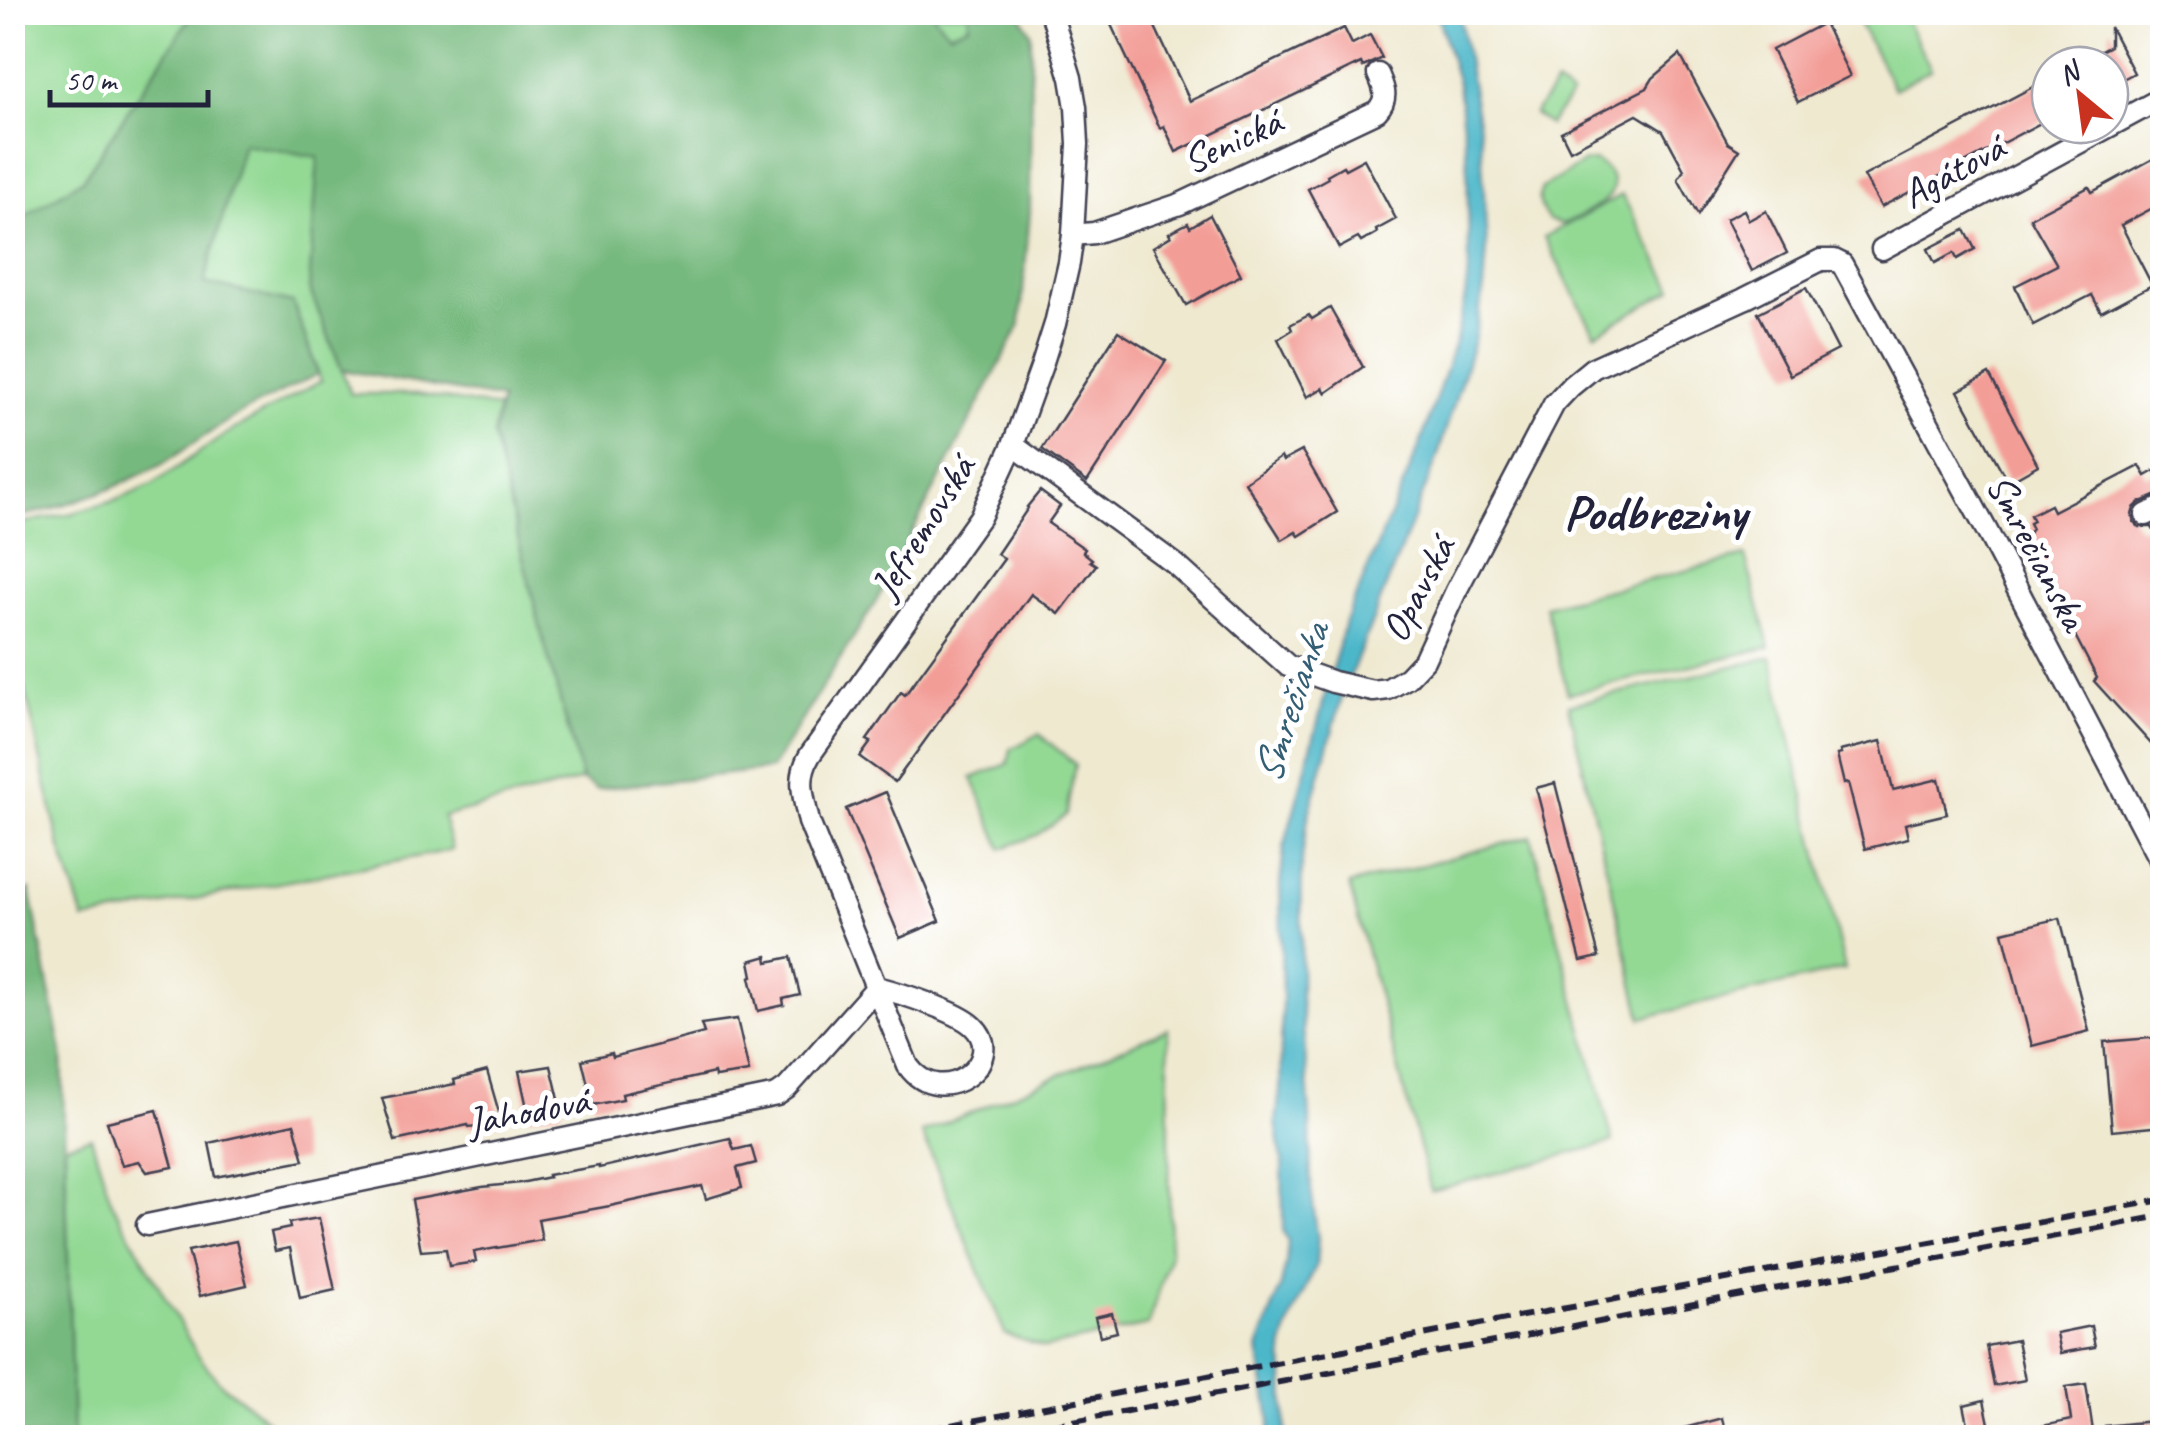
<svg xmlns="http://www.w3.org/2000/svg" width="2175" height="1450" viewBox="0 0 2175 1450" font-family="Caveat,sans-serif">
	<rect width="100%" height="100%" fill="#fff"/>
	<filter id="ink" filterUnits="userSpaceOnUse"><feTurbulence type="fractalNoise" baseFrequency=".01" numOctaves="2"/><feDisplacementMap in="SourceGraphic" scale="20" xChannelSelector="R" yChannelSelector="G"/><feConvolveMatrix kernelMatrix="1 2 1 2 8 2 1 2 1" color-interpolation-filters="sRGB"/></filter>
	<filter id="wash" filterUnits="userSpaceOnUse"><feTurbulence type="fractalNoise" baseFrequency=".0048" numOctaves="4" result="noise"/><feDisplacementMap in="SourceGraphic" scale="40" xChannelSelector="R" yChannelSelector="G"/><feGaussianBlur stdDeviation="2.25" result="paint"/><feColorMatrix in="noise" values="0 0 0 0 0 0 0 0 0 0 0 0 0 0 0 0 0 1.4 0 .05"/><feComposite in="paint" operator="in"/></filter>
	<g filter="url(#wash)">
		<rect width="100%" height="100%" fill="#efe9d0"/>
		<g fill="#93d994" stroke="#5a7e68" stroke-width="2.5">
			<path d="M13 13H193L83 179 13 224Z"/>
			<path d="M931 13H968L970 25 948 33Z"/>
			<path d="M1854 13H1902L1931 69 1894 89Z"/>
			<path d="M1556 84 1571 95 1549 125 1534 114Z"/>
			<path d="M243 143 319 157 309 288 351 394H417L498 408 493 436 542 635 582 780 443 817 452 850 84 920 59 842 13 635 12 525 73 513 117 500 152 485 226 434 321 381 293 303 204 283Z"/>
			<path d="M1595 161C1603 165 1608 170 1612 179 1620 201 1583 213 1568 222L1562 224 1549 220C1541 210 1536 200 1542 188L1585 162Z"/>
			<path d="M1622 195 1673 289 1595 334 1544 237Z"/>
			<path d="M1745 556 1770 647 1568 694 1545 606Z"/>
			<path d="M1771 657 1845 969 1642 1018 1568 705Z"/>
			<path d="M1039 734 1075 764 1066 815 1037 835 1002 849 972 778 1008 764 1011 749Z"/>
			<path d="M1531 836 1613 1142 1431 1191 1349 885Z"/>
			<path d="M1168 1029 1170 1254 1148 1325 1045 1348 1005 1334 922 1133Z"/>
			<path d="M91 1137 112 1203 197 1354 220 1383 259 1413 285 1437H73L65 1145Z"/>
		</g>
		<g fill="#76b97e" stroke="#4c6e5c" stroke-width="2.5">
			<path d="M931 12 949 33 969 25 968 13H1020L1031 33 1030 212 1020 325 877 600 771 769 596 789 582 780 542 635 493 436 501 399 342 370 309 288 318 157 243 144 204 283 293 303 318 374 235 416 161 465 110 489 45 511 13 517V224L83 179 193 13Z"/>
			<path d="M30 890 62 1052 73 1437H13L12 895Z"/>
		</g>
		<path fill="#4cb7c9" stroke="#376c82" stroke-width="2.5" d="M1437 13H1457L1461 23 1481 139 1487 248 1484 288 1474 341 1435 464 1342 697 1308 818 1302 858 1301 998 1310 1117 1311 1189 1318 1239 1316 1266 1292 1317 1283 1346 1286 1437H1270V1419L1258 1349 1281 1285 1286 1263 1288 1241 1283 1230 1282 1160 1276 1122 1280 1089 1282 998 1280 884 1284 847 1345 622 1420 445 1456 339 1465 297 1469 263 1467 159 1458 84Z"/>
		<g id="blocks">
			<g fill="#f39d97">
				<path d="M1105 12H1148L1190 101 1344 28 1352 44 1370 35 1382 58 1363 67 1361 63 1176 152 1164 126 1160 128Z"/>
				<path d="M1824 23 1850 76 1798 102 1772 50Z"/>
				<path d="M2110 27 2134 73 2110 86V65H2074L2110 46Z"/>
				<path d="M1680 55 1728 143 1739 150 1698 215 1678 179 1684 170 1663 131 1637 115 1570 150 1561 132 1647 88 1653 78Z"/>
				<path d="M2050 78V118L1881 207 1864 176Z"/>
				<path d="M2162 154V203L2121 225 2152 285 2101 312 2092 295 2033 325 2015 286 2057 265 2030 218 2089 187 2092 192Z"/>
				<path d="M1364 159 1396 219 1376 230 1377 233 1361 242 1358 238 1339 248 1308 189 1328 178 1327 175 1343 166 1345 169Z"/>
				<path d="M1744 210 1749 220 1766 211 1787 253 1752 271 1726 219Z"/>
				<path d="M1210 215 1241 275 1186 305 1153 247 1171 236 1169 233 1188 223 1190 227Z"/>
				<path d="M1965 230 1975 249 1957 259 1954 253 1935 263 1928 249Z"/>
				<path d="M1806 288 1838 350 1790 375 1758 313Z"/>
				<path d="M1330 308 1363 367 1326 393 1323 388 1307 397 1278 339 1292 330 1290 325 1309 315 1312 319Z"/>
				<path d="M1118 331 1166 361 1087 482 1042 449Z"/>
				<path d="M1989 374 2038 465 2008 482 1958 391Z"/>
				<path d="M1302 451 1337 512 1299 536 1296 532 1282 540 1245 482 1281 457 1283 461Z"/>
				<path d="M2140 466 2146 476 2155 471 2162 483 2160 494 2139 503 2134 508 2132 515 2134 522 2139 527H2152L2162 547V756L2094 681 2097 678 2037 562 2017 556 2027 550 2025 542 2027 535 2032 529 2029 523 2033 521 2030 515 2050 505 2053 511Z"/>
				<path d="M1040 491 1060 506 1048 523 1085 549 1083 552 1092 559 1090 561 1096 565 1059 614 1031 594 895 782 860 757 871 742 867 740 901 692 905 695 1004 559 997 554 1028 508 1027 507Z"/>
				<path d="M1881 741 1893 790 1939 779 1947 814 1905 824 1908 838 1865 849 1848 783 1844 784 1837 755 1841 754 1840 751Z"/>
				<path d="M1555 783 1599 957 1581 961 1536 788Z"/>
				<path d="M886 792 940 921 900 938 846 809Z"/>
				<path d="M2060 918 2089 1031 2032 1046 2003 932Z"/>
				<path d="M767 956 768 962 791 957 800 995 783 999 784 1005 758 1011 750 977 753 976 750 961Z"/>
				<path d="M737 1019 749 1072 715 1077 714 1073 622 1094 623 1099 593 1105 582 1060 612 1053 613 1057 704 1033 701 1024Z"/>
				<path d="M2162 1037V1126L2112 1131 2104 1042Z"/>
				<path d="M551 1066 562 1112 529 1117 519 1071Z"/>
				<path d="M487 1071 502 1123 469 1127 468 1125 395 1141 382 1098 455 1084 454 1080Z"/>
				<path d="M157 1110 173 1167 147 1172 139 1161 122 1165 107 1122Z"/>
				<path d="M294 1124 304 1160 216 1177 209 1143Z"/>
				<path d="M730 1138 734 1150 751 1146 756 1163 737 1168 742 1188 706 1199 702 1186 610 1206 538 1219 542 1240 474 1252 476 1262 449 1266 446 1249 421 1251 412 1200 482 1187 520 1183 549 1177 548 1175 599 1166V1168Z"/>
				<path d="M319 1218 335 1290 300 1298 290 1248 275 1251 271 1232 290 1228 289 1223Z"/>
				<path d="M236 1241 247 1285 200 1296 188 1251Z"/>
				<path d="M1112 1313 1117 1332 1100 1336 1095 1317Z"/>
				<path d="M2091 1326 2095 1347 2060 1353 2056 1333Z"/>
				<path d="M2017 1340 2025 1380 1994 1386 1986 1346Z"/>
				<path d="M2086 1384 2094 1438H2025L2024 1430 2071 1420 2066 1387Z"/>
				<path d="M1984 1400 1992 1438H1971L1964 1405Z"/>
				<path d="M1722 1418 1727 1438H1669V1432Z"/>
				<path d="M2162 1420V1438H2105V1426Z"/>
			</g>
		</g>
	</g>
	<g filter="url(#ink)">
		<use href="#blocks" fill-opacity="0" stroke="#414051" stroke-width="2.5"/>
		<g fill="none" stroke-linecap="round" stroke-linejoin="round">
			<defs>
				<g id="street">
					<path d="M1073 235 1094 233 1180 204 1377 111C1389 98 1384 88 1378 74"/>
					<path d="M1882 249 2162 98"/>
					<path d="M1013 445 1175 564 1288 666 1333 682 1373 691 1388 689 1407 678 1424 660 1456 591 1554 404 1571 386 1593 368 1744 299 1821 260H1834L1842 264 1987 531 2162 865"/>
					<path d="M2146 515 2162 507"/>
					<path d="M877 987C900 993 957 1011 973 1026 1009 1060 942 1113 908 1066L809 822C804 798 796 778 810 755L980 517 1013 445 1042 365 1055 324 1069 263 1073 235 1078 144 1076 107 1071 78 1051 12"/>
					<path d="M147 1225 777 1095 787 1088 877 987"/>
				</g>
			</defs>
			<use href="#street" stroke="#414051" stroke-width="25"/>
			<use href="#street" stroke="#fff" stroke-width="20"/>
			<g stroke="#22223b" stroke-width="6" stroke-dasharray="15 8" stroke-linecap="butt">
				<path d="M883 1438 1506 1319 2162 1200"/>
				<path d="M983 1438 2162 1216"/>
			</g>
		</g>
	</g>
	<g text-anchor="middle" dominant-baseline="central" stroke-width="10" stroke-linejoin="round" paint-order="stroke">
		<g font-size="40" fill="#22223b" stroke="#fff">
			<text transform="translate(1232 141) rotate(-25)">Senická</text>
			<text transform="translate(1953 171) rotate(-29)">Agátová</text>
			<text transform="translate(923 527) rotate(-58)">Jefremovská</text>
			<text transform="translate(2037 552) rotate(62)">Smrečianska</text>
			<text transform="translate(1418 589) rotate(-62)">Opavská</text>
			<text transform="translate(528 1111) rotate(-11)">Jahodová</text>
		</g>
		<g font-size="42" font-style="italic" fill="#335e74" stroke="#fff">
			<text transform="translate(1291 703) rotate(-72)">Smrečianka</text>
		</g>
		<g font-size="50" font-weight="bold" fill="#22223b" stroke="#fff">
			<text x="1655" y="512">Podbreziny</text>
		</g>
	</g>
	<rect width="2175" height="1450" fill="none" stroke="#fff" stroke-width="50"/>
	<g transform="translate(2080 95) rotate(331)"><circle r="48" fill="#ffffff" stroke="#a7a7b1" stroke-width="2.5"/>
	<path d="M0-8L18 38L0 25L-18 38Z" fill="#c8321e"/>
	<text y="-15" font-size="28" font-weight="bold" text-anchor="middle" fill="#22223b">N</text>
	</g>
	<path d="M50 90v15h158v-15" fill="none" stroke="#22223b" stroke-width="5"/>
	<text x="65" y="90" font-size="30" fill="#22223b" stroke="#ffffff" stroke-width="8" paint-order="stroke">50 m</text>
</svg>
